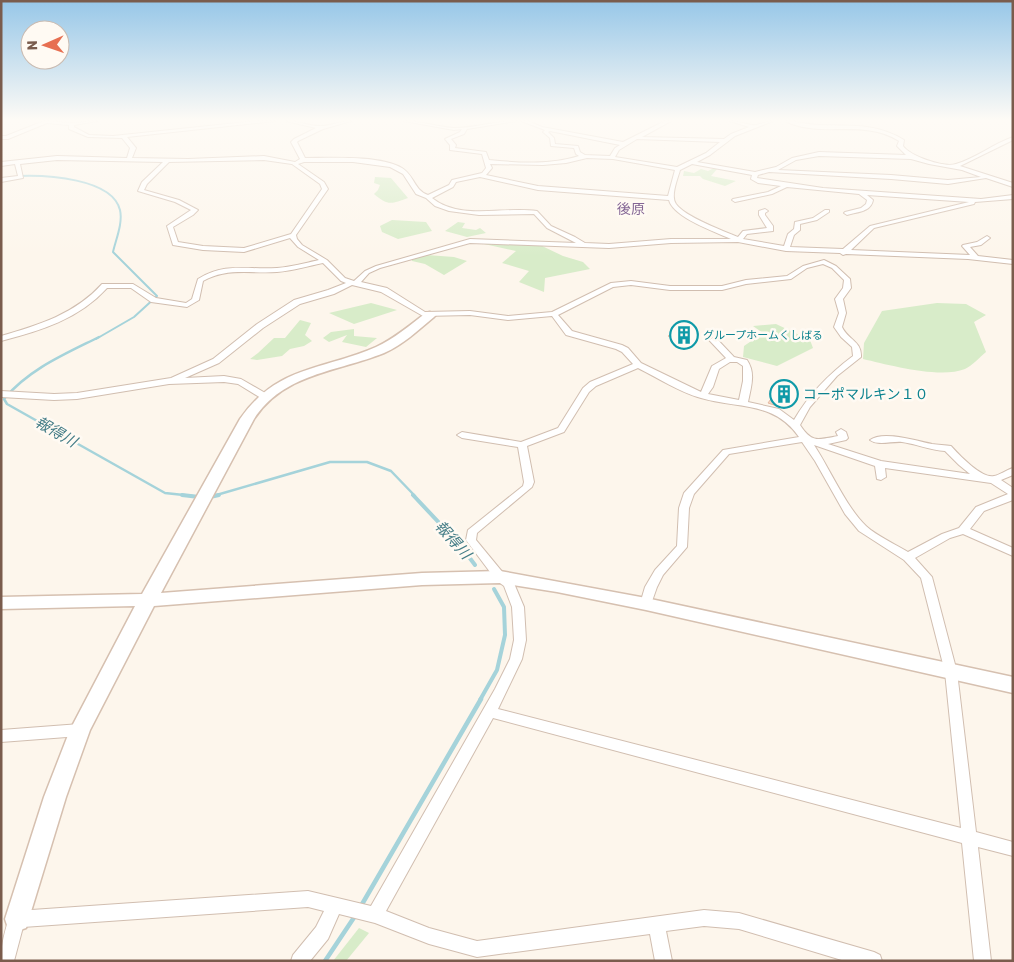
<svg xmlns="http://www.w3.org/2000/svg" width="1014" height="962" viewBox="0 0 1014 962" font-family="Rubik,'Noto Sans JP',sans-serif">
	<rect width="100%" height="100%" fill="#fdf6ec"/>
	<g fill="#d8ecc9">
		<path d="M714 168H718L711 176 736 181 725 186 703 179 700 176H683L684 171 694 173 701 169 708 171Z"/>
		<path d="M375 177 391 178 408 198C391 204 388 206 374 194L378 190 380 185 374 183Z"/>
		<path d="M392 220 426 222 432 231 398 239 382 232 380 226Z"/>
		<path d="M458 222 465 223 462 228 476 230 480 228 486 233 467 237 445 231Z"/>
		<path d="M475 242 540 245 563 256 583 262 590 269 545 278 544 292 519 282 529 271 502 263 516 251Z"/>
		<path d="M427 255 454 257 467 261 444 275 425 264 412 261V258Z"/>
		<path d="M371 303 397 310 354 324 329 313Z"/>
		<path d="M937 303 966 304 986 315 974 322 986 352C980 357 972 366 965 369 940 379 889 365 863 359L864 343 882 311Z"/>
		<path d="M300 320 311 323 305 335 312 341 304 346 290 349 282 356 257 360 250 359 258 353 274 338H285Z"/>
		<path d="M776 324 810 340 813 348 777 366 743 357 744 346 763 333 753 326Z"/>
		<path d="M354 329V336L377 338 366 347 342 342 347 335 329 342 323 338 331 332Z"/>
		<path d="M359 928 369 933 346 961H333Z"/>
	</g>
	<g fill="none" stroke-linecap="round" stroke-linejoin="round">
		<path stroke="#a5d3da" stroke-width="2" d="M19 176C46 175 112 178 120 210 123 223 116 239 113 252L157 296 134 317 96 339"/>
		<g stroke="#a5d3da" stroke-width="2.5">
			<path d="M99 337C65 354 29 369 4 399L7 404 165 493 193 496"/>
			<path d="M213 496 330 462H367L391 471 415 496"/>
		</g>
		<g stroke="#a5d3da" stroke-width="4">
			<path d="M182 495 199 497"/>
			<path d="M413 495 460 545 475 565"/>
			<path d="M210 497 219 495"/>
			<path d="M480 700 497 670 505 635 504 607 494 589"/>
		</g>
		<g stroke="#a5d3da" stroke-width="4.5">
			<path d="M361 906 481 699"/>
			<path d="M325 961 355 916"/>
		</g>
	</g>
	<g fill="#f3d5c3" stroke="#e6bba3">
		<path d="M687 328 699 334 680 342 668 336Z"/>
		<path d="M781 385 797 390 790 399 787 398 780 407 768 403Z"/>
	</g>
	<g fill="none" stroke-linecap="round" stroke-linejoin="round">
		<defs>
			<g id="street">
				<path d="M44 121 72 123 97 121 74 125V127L89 135 113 136 257 121H275L127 137 136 148 132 158 188 159 264 156 295 162 300 159 291 142 294 139 316 128 286 121C298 121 311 127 323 126 333 125 341 121 351 121L323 129 298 141 297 142 305 158C330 158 380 155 402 168 414 175 414 190 428 195L449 185 452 180 482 173 486 168 482 154 450 150V145L445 139 460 132 462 129 454 130 404 121C421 121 437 127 454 128 475 128 495 121 516 121L467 129 464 134 451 139 456 145 455 148 486 152 489 160C519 163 550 165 579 156L576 154 574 148 551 146 550 138 543 132 545 130 521 121H528L542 127 623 142 665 121H671L642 137 724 139 731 134 749 127 730 121C738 121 744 124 752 125 758 126 766 121 773 121L735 136 710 155 697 162 755 172 776 167 792 158 819 152 906 155 897 146 899 141C863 118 821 139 785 121 797 121 808 125 820 125 850 126 877 123 904 140L903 146C910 156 944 168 956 164 976 158 993 144 1013 137V140L960 166 1013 183V187L986 178 948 184 891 179 769 172 758 175 757 178 823 188 981 199 1013 195V199L975 202 974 204 874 228 851 250 970 255 962 246 963 245 977 242 987 236 990 238 981 245 970 247 978 256 1013 260V264L968 259 846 254 843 255 840 253 786 251 738 242 671 243 609 248 470 243 380 268 369 273 361 282 387 288 425 312 470 311 508 316 552 312 611 283 631 281 670 286H722L746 280 787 276 803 266 824 260 836 266 850 279 851 288 843 299 846 313 842 327C848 340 862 341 861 357L837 376 810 407 800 425C812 443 817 440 838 436L836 432 841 429 846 432 848 438 846 440 828 444 881 461 970 474 959 465 945 451C930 450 916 444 902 442 892 441 878 446 870 440 883 430 917 441 932 444 938 445 945 445 951 446 959 455 982 479 994 476 1000 475 1006 470 1013 468V475L1001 480 1013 488V500L984 511 970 529 1013 548V556L963 534 950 538 915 558 932 577 957 672 976 832 1013 842V856L978 847 991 961H974L962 843 493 718 386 911 429 928 477 941 704 910 739 913 874 952 880 955 882 961H845L739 929 704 926 666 931 672 961H655L650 934 477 957 429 944 375 923 339 914 328 939 310 961H291L293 955 316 927 324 911 308 907 23 927 14 961H1C1 944 5 929 11 913L17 911 308 891 371 906 495 689 510 659 514 640 512 607 504 586 496 580 466 540 468 530 523 486 524 482 518 447 462 438 457 435 462 432 521 442 558 428 583 388 590 382 633 364 622 352 616 349 566 335 552 316 508 320 470 315 423 316 381 292 352 285 334 294 300 304 263 328 219 363 185 378 224 376 241 379 267 394 268 396 267 398H261L238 384 224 382 169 384 77 399 54 400 1 397V391L54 394 77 393 171 378 213 359 257 324 294 300 328 290 346 283 341 281 323 263C308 266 292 271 277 272 251 274 227 267 203 281L199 300 187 307 151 302 131 288H107C79 319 40 331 1 341V336C39 325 75 314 102 284H133L156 298 186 303 192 299 198 279C225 262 247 270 277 268 291 267 305 263 319 260L298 247 290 238 244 252 203 250 173 245 167 226 191 210 175 202 138 191 142 182 163 162 57 160 20 164 23 178 1 182V178L18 176 15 164 1 166V162L57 156 127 158 130 148 122 138 88 137 69 129V125L47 123 8 139H1V136H6ZM550 131 620 145 615 148 610 156 585 155 580 152 578 146 555 144 554 138 548 132ZM637 139 720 142 706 153 677 167 615 157 619 150ZM819 156 911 159 929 164 962 170 981 177 948 180 891 175 778 170 796 160ZM587 158 613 159 675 170 668 196 538 186 486 175 492 168 490 164 543 165 566 163ZM264 160 292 164 320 184 322 189 291 234 244 248 203 246 178 242 173 227 193 215 198 210 179 200 144 190 147 184 169 162ZM304 162H353L390 167 403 174 416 194 426 198 435 206 449 211 479 215 534 214 547 228 576 243 470 239 376 266 365 271 354 281 345 278 327 260 302 245 297 239 296 235 328 189 324 182 298 164ZM692 164 752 175 751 179 758 183 781 186 768 192 733 199 732 200 735 202 772 194 787 187 859 194 867 200 866 204 861 208 845 212 844 213 847 215C857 212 871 212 873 200L867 195 969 202 870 226 843 249 790 247 794 235 800 230V224L817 220 829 212V210H825L813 218 795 222 794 229 788 234 784 246 743 239 747 234 773 231V226L765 215V213L768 211 765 209 759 211V215L767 228 743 231 738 237C723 231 684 216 676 204 670 196 678 178 680 170ZM480 177 538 190 669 200C673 217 715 232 731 239H671L609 244 585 243 575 237 551 226 537 211C503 206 461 221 432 198L453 187 456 182ZM823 264 832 268 844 280 843 288 835 299 839 313 834 327 841 337 852 347 853 356C829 374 809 394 794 420L779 409 748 402C751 387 756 373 747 360L734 357 716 338H713L709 340 726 358 712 366 701 392 641 363 628 348 622 345 572 331 558 315 613 287 631 285 670 290H722L746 284 791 279 807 268ZM730 362H737L743 366V381L739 400 708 394 713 387 719 369ZM638 368C658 378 679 392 701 398 739 409 774 401 799 437L723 450 684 493 679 508 677 546 655 570 645 587 640 604 642 607H650L657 587 663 575 687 547 689 508 694 494 729 454 802 442 815 461 845 514 859 531 904 560 921 578 945 672 961 828 498 709 522 659 526 640 524 607 513 581 504 574 476 540 477 533 532 487 534 482 527 446 564 432 589 392 596 386ZM814 445 875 466 877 479 881 480 886 477 885 468 991 483 1008 494 976 507 959 528 942 534 908 552C895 544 877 536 866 526 846 507 830 469 814 445Z"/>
				<path d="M80 724 85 726 87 730 85 734 80 736 1 742V730Z"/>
			</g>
			<path id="secondary" d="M430 312 436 315 434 317C418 330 403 345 384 353 337 372 284 373 254 419L161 593 422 573 500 571 646 598 1013 677V693L646 610 557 592 500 583 422 585 154 606 90 730 66 797 26 928 17 931 8 928 5 919 44 797 70 730 135 606 1 609V597L142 594 240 419C278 365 321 371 376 347 394 339 410 325 426 313Z"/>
		</defs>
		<use href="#street" stroke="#d1beb0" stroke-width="2"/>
		<use href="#secondary" stroke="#d6c0b0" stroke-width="3"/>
		<use href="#street" fill="#fff" fill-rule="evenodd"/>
		<use href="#secondary" fill="#fff" fill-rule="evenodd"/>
	</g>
	<linearGradient id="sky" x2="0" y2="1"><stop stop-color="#97c7e8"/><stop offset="0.47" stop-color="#fefbf6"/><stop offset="1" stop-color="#fefbf6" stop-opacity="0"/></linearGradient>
	<rect width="1014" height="256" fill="url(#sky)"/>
	<defs>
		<symbol id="building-ring" viewBox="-11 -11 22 22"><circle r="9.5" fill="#fffaf3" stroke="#0f9aa8" stroke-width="1.5"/><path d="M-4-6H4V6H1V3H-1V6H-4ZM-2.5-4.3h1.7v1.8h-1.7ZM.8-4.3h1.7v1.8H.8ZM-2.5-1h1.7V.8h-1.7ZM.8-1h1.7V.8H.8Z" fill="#0f9aa8"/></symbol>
	</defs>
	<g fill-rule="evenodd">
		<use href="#building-ring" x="668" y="319" width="32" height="32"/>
		<use href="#building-ring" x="768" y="378" width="32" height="32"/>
	</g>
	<g text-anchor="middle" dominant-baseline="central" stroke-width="5" stroke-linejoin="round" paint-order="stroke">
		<g font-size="11" fill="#0d838f" stroke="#fffaf3" text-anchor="start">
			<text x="703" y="335">グループホームくしばる</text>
		</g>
		<g font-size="14" fill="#846695" stroke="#fffaf3">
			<text x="631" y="209">後原</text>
		</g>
		<g font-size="14" fill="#0d838f" stroke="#fffaf3" text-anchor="start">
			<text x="803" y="394">コーポマルキン１０</text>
		</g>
		<g font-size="15" font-style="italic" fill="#437c86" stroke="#fffaf3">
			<text transform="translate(56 432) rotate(30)">報得川</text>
			<text transform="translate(453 540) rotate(48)">報得川</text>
		</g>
	</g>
	<rect width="1014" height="962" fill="none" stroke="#7a5c4d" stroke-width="5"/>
	<g transform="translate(45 45) rotate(268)"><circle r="24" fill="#fffaf3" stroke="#cabbb1"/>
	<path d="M0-4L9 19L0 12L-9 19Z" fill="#e76f51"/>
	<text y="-8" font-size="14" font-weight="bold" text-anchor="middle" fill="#7a5c4d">N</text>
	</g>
</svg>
